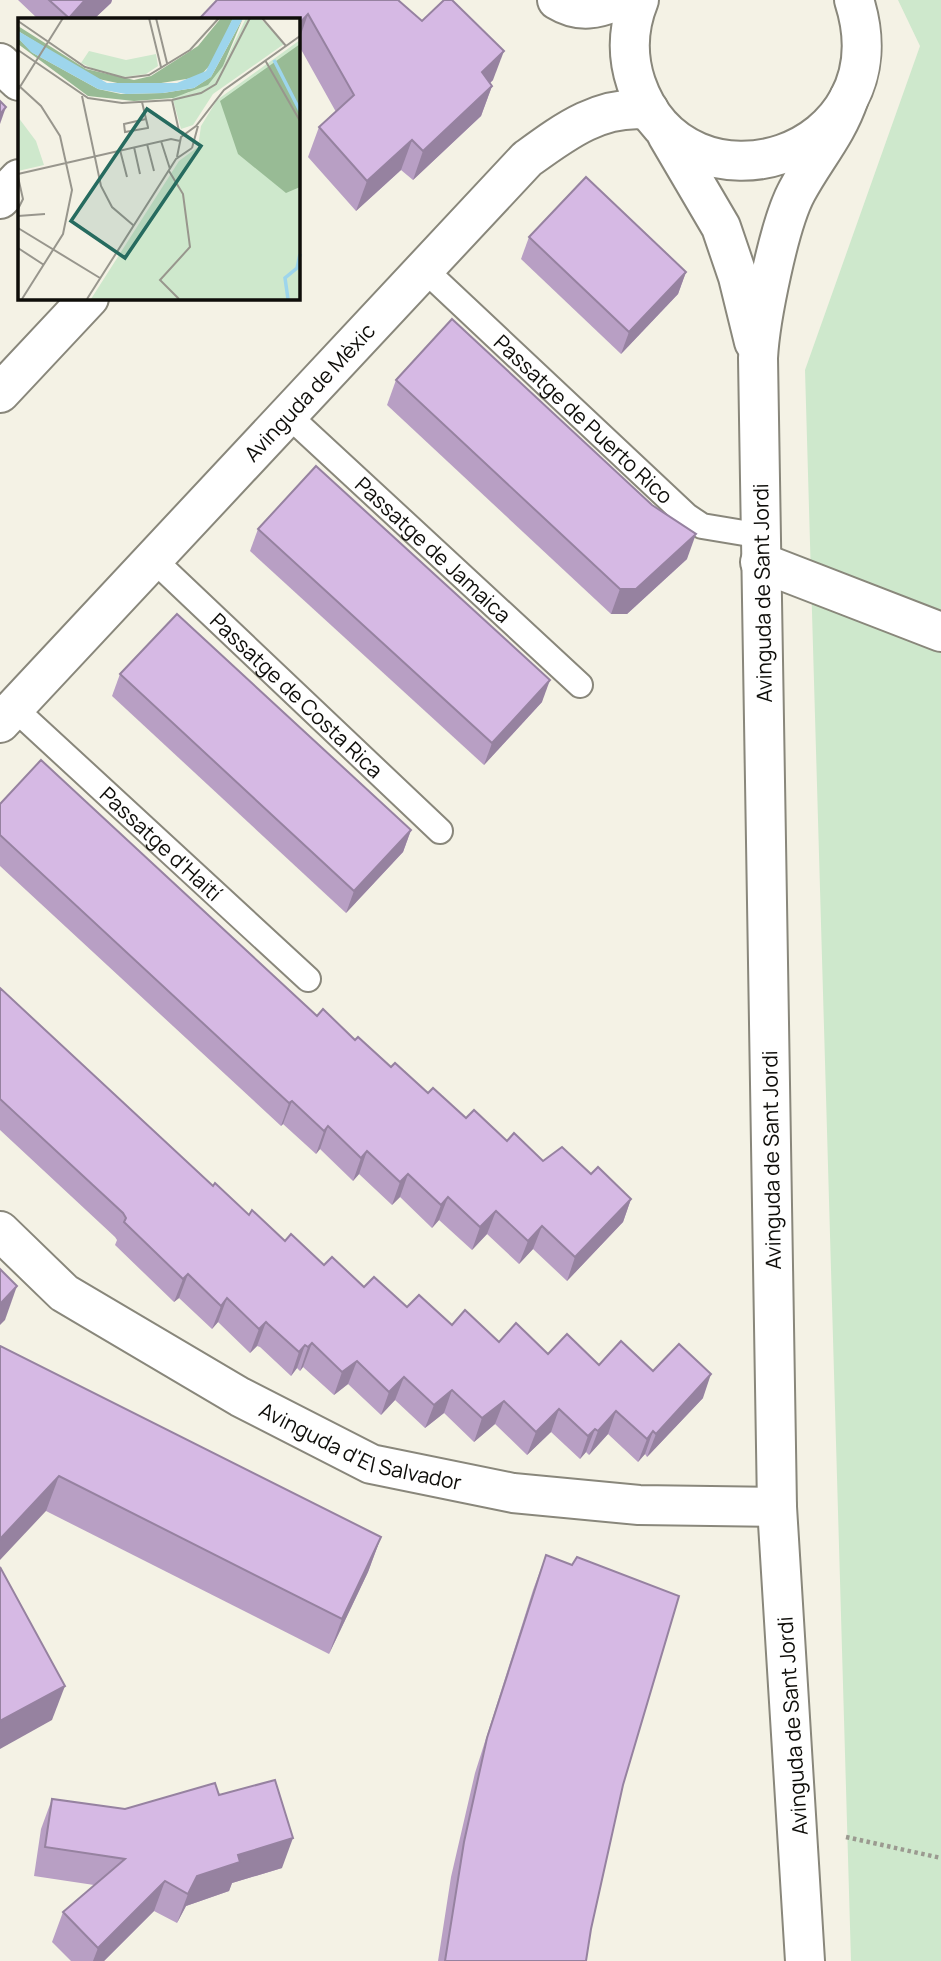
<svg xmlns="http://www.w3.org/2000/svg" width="941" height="1961" viewBox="0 0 941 1961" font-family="Manrope,sans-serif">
	<rect width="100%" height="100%" fill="#f4f2e5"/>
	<path fill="#cee8cc" d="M898 0H941V1961H851L805 370 920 46Z"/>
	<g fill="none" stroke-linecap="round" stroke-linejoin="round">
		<defs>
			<g id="lane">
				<path id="s1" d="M424 269 687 516 702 526 762 536"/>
				<path id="s2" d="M288 415 580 685"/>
				<path id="s3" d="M153 559 440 831"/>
				<path id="s4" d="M14 708 308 979"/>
			</g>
			<g id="street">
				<path d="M557 0C580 14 597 9 620 0"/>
				<path d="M0 63 19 81"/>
				<path d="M0 199 19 179"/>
				<path d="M0 393 89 298"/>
				<path d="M760 562 941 632"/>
				<path id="s5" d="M0 723 527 159C564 132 601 104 649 110"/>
				<path id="s6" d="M0 1231 64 1293 240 1397 371 1464 513 1493 639 1505 777 1507"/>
			</g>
			<g id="primary">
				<path d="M639 0C628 27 627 56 636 83 685 225 905 158 854 0"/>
				<path d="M667 135 721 227 738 277 754 342"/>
				<path d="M805 1961 777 1507 758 358C760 320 779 224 797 191 814 159 837 134 849 98"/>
			</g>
		</defs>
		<use href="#lane" stroke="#89877b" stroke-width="28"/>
		<use href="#street" stroke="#89877b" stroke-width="42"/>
		<use href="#primary" stroke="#89877b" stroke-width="42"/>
		<path stroke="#9b9a90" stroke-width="4.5" stroke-dasharray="3.5 3.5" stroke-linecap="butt" d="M846 1837 941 1858"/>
		<use href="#lane" stroke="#fff" stroke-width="24"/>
		<use href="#street" stroke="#fff" stroke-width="38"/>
		<use href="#primary" stroke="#fff" stroke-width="38"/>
	</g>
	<g fill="#b89fc4">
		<path d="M18 0H112L111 3 95 18H81L80 19H38Z"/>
		<path d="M398 0 493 80 490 83 492 86 481 116 413 180 401 170 356 211 308 157 319 127 336 112 298 44V19H199Z"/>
		<path d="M529 237 686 272 678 294 621 354 521 259Z"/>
		<path d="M396 380 687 559 627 614H611L387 405Z"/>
		<path d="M258 529 542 702 484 765 250 551Z"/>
		<path d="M120 674 411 830 403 852 346 913 112 696Z"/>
		<path d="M0 804 317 1016 355 1040 391 1067 466 1118 543 1161 591 1174 631 1199 623 1222 567 1281 533 1249 519 1264 487 1234 472 1250 439 1220 432 1228 400 1197 392 1205 359 1174 353 1181 320 1149 316 1154 283 1124 281 1126 0 866Z"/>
		<path d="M0 988 213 1186 249 1215 285 1241 324 1265 364 1287 407 1307 452 1325 499 1342 548 1354 599 1365 653 1371 703 1398 647 1457 645 1454 638 1462 608 1434 589 1455 586 1452 580 1459 551 1432 527 1455 495 1424 474 1442 444 1413 425 1428 395 1400 381 1415 348 1384 334 1395 303 1367 300 1371 297 1368 291 1376 260 1347 257 1346 250 1353 218 1322 212 1329 179 1298 174 1302 115 1245 117 1240 115 1237 0 1130Z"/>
		<path d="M0 1346 381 1537 368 1572 329 1654 46 1511Z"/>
		<path d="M546 1555 623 1785 591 1929 586 1961H438L451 1877 475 1773 533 1590Z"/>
		<path d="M219 1795 282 1868 232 1883 229 1891 186 1906 177 1923 154 1911 104 1961H71L52 1942 63 1912 94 1885 34 1876 41 1829 52 1799 125 1809Z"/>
	</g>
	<g fill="#9682a0">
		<path d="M85 0H112L111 3 95 18H81L80 19H68Z"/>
		<path d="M308 14 298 43V25Z"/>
		<path d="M504 51 493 80 471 101 482 72Z"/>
		<path d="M492 86 481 116 413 180 423 151Z"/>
		<path d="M6 107 0 124V114Z"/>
		<path d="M412 140 401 170 356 211 367 181Z"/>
		<path d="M686 272 678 294 621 354 629 332Z"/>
		<path d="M696 534 687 559 627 614H611L620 589Z"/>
		<path d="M550 680 542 702 484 765 492 743Z"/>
		<path d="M411 830 403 852 346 913 354 891Z"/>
		<path d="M292 1101 283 1124 281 1126 289 1103Z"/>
		<path d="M328 1126 320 1149 316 1154 324 1131Z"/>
		<path d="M367 1151 359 1174 353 1181 361 1158Z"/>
		<path d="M408 1174 400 1197 392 1205 400 1182Z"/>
		<path d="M448 1197 439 1220 432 1228 441 1205Z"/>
		<path d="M631 1199 623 1222 567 1281 575 1257Z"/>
		<path d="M496 1211 487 1234 472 1250 480 1227Z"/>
		<path d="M542 1226 533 1249 519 1264 528 1241Z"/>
		<path d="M188 1274 179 1298 174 1302 183 1279Z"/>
		<path d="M17 1286 5 1320 0 1325V1304Z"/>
		<path d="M227 1298 218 1322 212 1329 221 1306Z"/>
		<path d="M266 1322 257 1346 250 1353 259 1329Z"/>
		<path d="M312 1343 303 1367 300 1371 308 1347Z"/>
		<path d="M305 1345 297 1368 291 1376 299 1352Z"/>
		<path d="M357 1361 348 1384 334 1395 342 1372Z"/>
		<path d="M711 1374 703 1398 647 1457 656 1434Z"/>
		<path d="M404 1377 395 1400 381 1415 389 1392Z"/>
		<path d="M452 1390 444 1413 425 1428 434 1405Z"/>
		<path d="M504 1401 495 1424 474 1442 482 1418Z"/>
		<path d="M559 1409 551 1432 527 1455 536 1432Z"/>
		<path d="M616 1411 608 1434 589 1455 598 1431Z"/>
		<path d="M595 1429 586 1452 580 1459 588 1436Z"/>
		<path d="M653 1431 645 1454 638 1462 647 1439Z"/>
		<path d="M59 1476 46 1511 0 1560V1539Z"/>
		<path d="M381 1537 368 1572 329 1654 342 1619Z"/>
		<path d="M65 1686 52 1720 0 1749V1721Z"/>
		<path d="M293 1838 282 1868 232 1883 229 1891 186 1906 177 1923 188 1894 197 1876 238 1855Z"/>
		<path d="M165 1881 154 1911 104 1961H93L98 1948Z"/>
	</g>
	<g fill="#d6b9e4" stroke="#9682a0" stroke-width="2">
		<path d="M49 0H85L69 18Z"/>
		<path d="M217 0H398L422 21 444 0H452L504 51 482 72 492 86 423 151 412 140 367 181 319 127 354 95 308 14 298 25V19H199Z"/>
		<path d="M0 101 6 107 0 114Z"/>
		<path d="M586 177 686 272 629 332 529 237Z"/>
		<path d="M452 319 652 505 696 534 636 589H620L396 380Z"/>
		<path d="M316 466 550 680 492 743 258 529Z"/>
		<path d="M177 614 411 830 354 891 120 674Z"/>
		<path d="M41 760 317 1016 323 1009 355 1040 358 1037 391 1067 395 1063 428 1093 433 1088 466 1118 474 1110 507 1141 514 1133 543 1161 562 1147 591 1174 598 1167 631 1199 575 1257 542 1226 528 1241 496 1211 480 1227 448 1197 441 1205 408 1174 400 1182 367 1151 361 1158 328 1126 324 1131 292 1101 289 1103 0 835V804Z"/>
		<path d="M0 988 213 1186 215 1183 249 1215 252 1210 285 1241 291 1234 324 1265 332 1257 364 1287 374 1277 407 1307 419 1295 452 1325 465 1310 499 1342 516 1323 548 1354 567 1334 599 1365 621 1341 653 1371 679 1344 711 1374 656 1434 653 1431 647 1439 616 1411 598 1431 595 1429 588 1436 559 1409 536 1432 504 1401 482 1418 452 1390 434 1405 404 1377 389 1392 357 1361 342 1372 312 1343 308 1347 305 1345 299 1352 268 1324 266 1322 259 1329 227 1298 221 1306 188 1274 183 1279 124 1222 126 1218 123 1213 0 1099Z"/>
		<path d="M0 1269 17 1286 0 1304Z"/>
		<path d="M0 1346 381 1537 342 1619 59 1476 0 1539Z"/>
		<path d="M546 1555 572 1565 577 1557 679 1596 623 1785 591 1929 586 1961H445L464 1842 487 1738Z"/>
		<path d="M0 1567 65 1686 0 1721Z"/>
		<path d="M275 1780 293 1838 238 1855 240 1862 197 1876 188 1894 165 1881 98 1948 63 1912 125 1859 45 1847 52 1799 125 1809 215 1783 219 1795Z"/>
	</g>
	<g text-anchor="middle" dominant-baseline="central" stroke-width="6" stroke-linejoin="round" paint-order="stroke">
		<g font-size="21" fill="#0e0d09" stroke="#fff">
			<text stroke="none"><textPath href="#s5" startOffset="453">Avinguda de Mèxic</textPath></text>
			<text stroke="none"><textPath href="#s1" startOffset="219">Passatge de Puerto Rico</textPath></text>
			<text stroke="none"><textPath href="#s2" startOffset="198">Passatge de Jamaica</textPath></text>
			<text transform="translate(762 593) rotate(-91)">Avinguda de Sant Jordi</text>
			<text stroke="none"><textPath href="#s3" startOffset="198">Passatge de Costa Rica</textPath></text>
			<text stroke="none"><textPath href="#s4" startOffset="200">Passatge d'Haití</textPath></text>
			<text transform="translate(771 1160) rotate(-91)">Avinguda de Sant Jordi</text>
			<text stroke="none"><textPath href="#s6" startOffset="425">Avinguda d'El Salvador</textPath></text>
			<text transform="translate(792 1726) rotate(-94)">Avinguda de Sant Jordi</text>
		</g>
	</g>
	<g transform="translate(18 18)">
		<rect width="282" height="282" fill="#f4f2e5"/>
		<path d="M228 0H242L266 26 195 76 175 107 163 111 154 78 170 75 205 48ZM282 22V281H73L161 143 180 129 183 108 199 82ZM71 33 108 42 138 36 140 48 128 56 106 59 80 53 63 45ZM0 99 18 123 26 147 0 153Z" fill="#cee8cc"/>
		<path d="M203 0H215L196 43 181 59 118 69 76 60 0 13V8L68 51 116 62 133 58 180 28ZM225 0 205 48 190 67 155 80 116 83 70 78 0 26V20L15 35 80 71 103 76 145 75 176 70 193 59ZM282 26V169L268 175 220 136 202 83Z" fill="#98bb95"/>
		<path d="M215 0H225L193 59 176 70 145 75 108 76 80 71 13 34 0 20V13L89 65H159L188 53Z" fill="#9dd5ec"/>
		<path fill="none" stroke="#9dd5ec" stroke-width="3.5" d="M256 42 282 93M270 281 267 260 279 250 282 236"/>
		<path fill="none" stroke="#98968d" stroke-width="2" d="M131 0 143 49M138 0 149 45M244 0 268 28M0 3 67 49 107 60 131 57 172 32 201 0M0 32 70 80 104 85 154 82 183 75 198 66 232 0M247 42 282 103M0 67 23 88 42 118 54 172 45 216 4 281M0 72 45 0M64 78 83 168 94 189 115 207M154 82 161 113 166 115M124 84 128 101 130 109V110L107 114 106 106 128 101M143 123 152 151M129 126 136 153M116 129 122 156M174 130 180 108M102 132 109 159M159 139 163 119 178 108 206 72 282 18M151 153 165 176 172 229 142 262 161 281M0 156 153 121 162 123M0 159 5 181 0 191M0 198 27 196M0 210 82 260M0 230 26 247M69 281 158 141 174 130"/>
		<path fill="#266b5f" fill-opacity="0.15" stroke="#266b5f" stroke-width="3.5" d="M129 91 183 128 107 240 53 203Z"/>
		<rect width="282" height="282" fill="none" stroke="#0e0d09" stroke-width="3.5"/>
	</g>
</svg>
